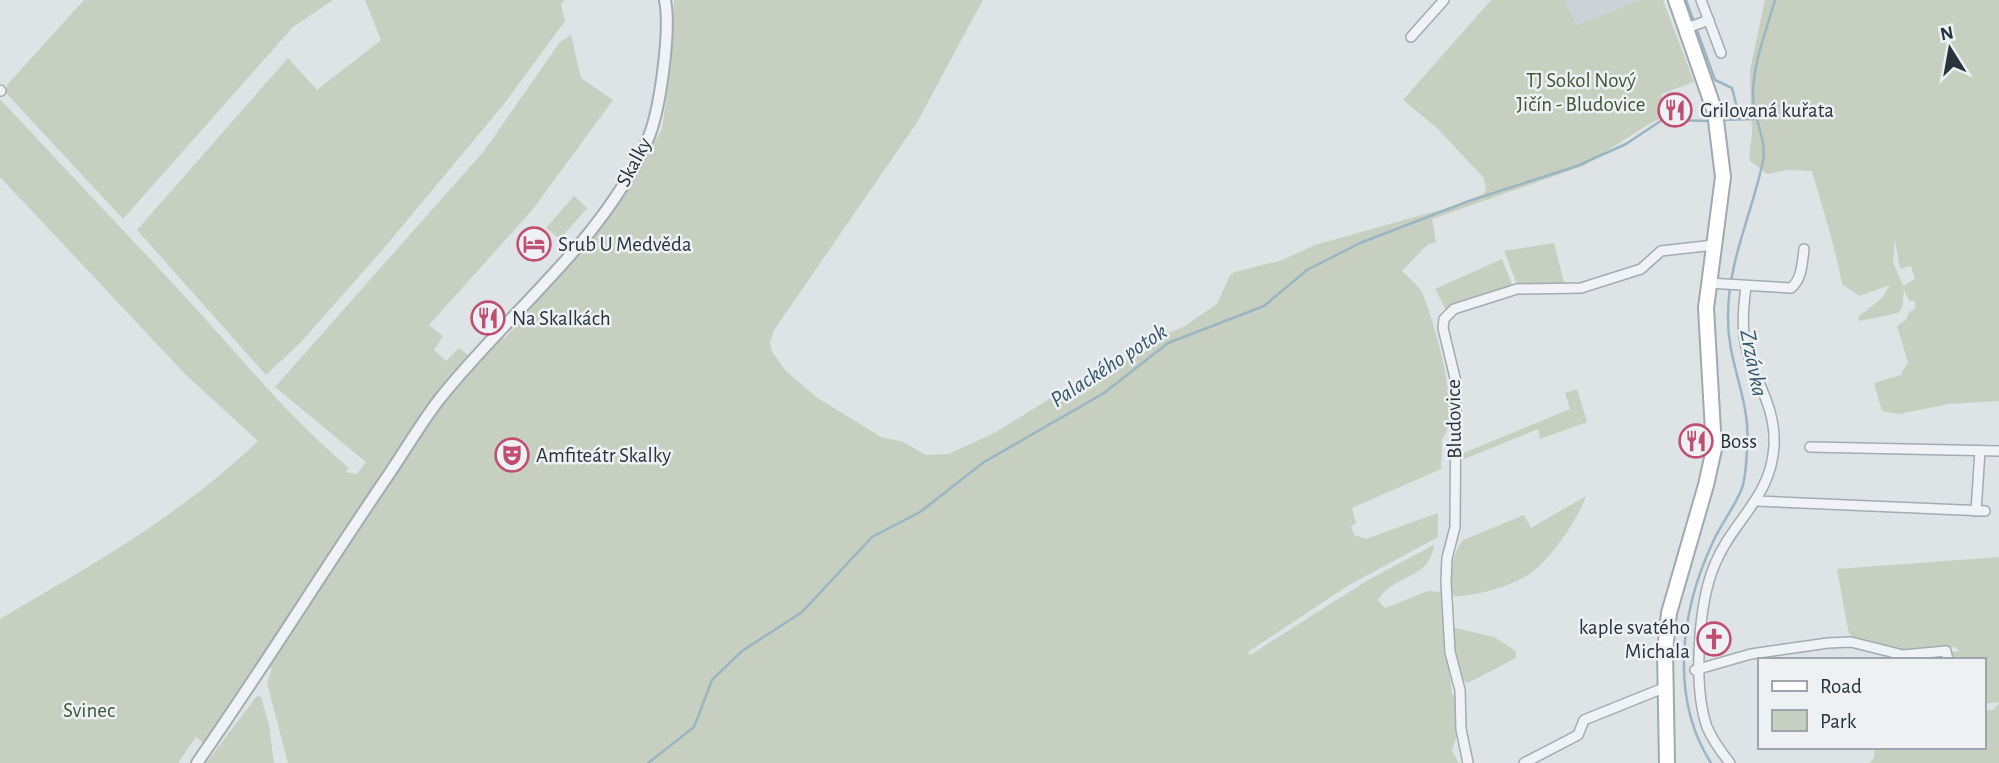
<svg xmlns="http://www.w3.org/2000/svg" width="1999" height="763" viewBox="0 0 1999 763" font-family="'Alegreya Sans',sans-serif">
	<rect width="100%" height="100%" fill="#dee3e6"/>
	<path fill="#cdd2d8" d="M1564 0H1640L1577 25Z"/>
	<g fill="#c6cfc0" fill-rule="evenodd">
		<path d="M84 0H333L293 27 123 219 6 93 7 85Z"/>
		<path d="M365 0H565L561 4 565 21 504 104 384 248 301 342 266 375 137 230 288 58 317 90 381 40Z"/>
		<path d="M674 0H983L916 124 774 330 770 343 772 352 785 370 816 397 881 437 903 442 926 455 949 454 996 432 1051 398 1110 375 1139 345 1183 327 1217 304 1230 275 1235 272 1282 260 1315 245 1461 204 1484 194 1486 187 1483 177 1437 128 1403 100 1491 0H1564L1577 25 1640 0H1663L1694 82 1661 94 1669 116 1652 122 1583 166 1432 219 1436 242 1427 245 1402 271C1408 278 1420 286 1423 295 1434 322 1463 417 1442 439L1441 469 1352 508 1356 523 1351 526 1354 535 1366 539 1438 513V537L1349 585 1248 652 1250 655 1368 580 1434 545C1431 579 1392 575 1378 600L1385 608 1428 591 1442 592 1445 626 1442 628 1445 631 1452 694 1458 699 1457 734 1452 751 1459 763H288L267 683 272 668 266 669 204 744 196 737 178 763H0V619C94 564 178 517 258 441L186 375 0 177V99C63 167 127 234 190 302 242 359 289 418 349 468L346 472 357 474 366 462 275 387 484 151 560 42 571 35 581 78 613 100 533 209 429 325 443 336 434 350 446 361 459 348 469 356 434 397 385 472 439 401 502 331 504 339 516 326 616 207 662 129 671 65Z"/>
		<path d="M1765 0H1999V401L1949 404 1899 414 1882 411 1874 383 1901 375 1908 362 1897 326 1906 320 1909 312 1915 309V301H1909L1904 290 1902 308 1898 313 1859 321V316L1882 298 1890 285 1859 296 1842 284C1835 245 1823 210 1812 171L1787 170 1767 174 1749 160 1752 133 1750 70ZM1895 240 1900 269 1911 266 1915 279 1903 286 1893 262Z"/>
		<path d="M574 196 587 208 560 239 546 228Z"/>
		<path d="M1554 243 1565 286 1517 284 1504 251Z"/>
		<path d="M1502 259 1513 287 1446 310 1435 289Z"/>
		<path d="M1577 389 1587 422 1540 439 1538 429 1462 460 1461 454 1570 409 1565 393Z"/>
		<path d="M1586 496C1579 518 1548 563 1528 575 1508 587 1476 596 1454 596 1447 579 1452 554 1463 540L1524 515 1531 528Z"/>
		<path d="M1999 557V702L1983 704V660H1950L1949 652 1960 651 1955 647C1921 650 1879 654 1849 634L1837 569Z"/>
		<path d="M1451 627 1494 637 1516 651V658L1468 683 1461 679Z"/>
		<path d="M257 696 261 697 269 725 274 763H206Z"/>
		<path d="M1999 703V763H1869L1874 758 1875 747H1983V710H1993Z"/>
	</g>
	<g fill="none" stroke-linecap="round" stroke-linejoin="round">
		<g stroke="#9cb5c3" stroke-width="2.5">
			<path d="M1686 0 1715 80 1732 88 1740 119"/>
			<path d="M1721 120 1756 119"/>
			<path d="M648 763 694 727 712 680 742 651 802 612 872 537 920 512 984 462 1104 393 1168 343 1264 306 1307 270 1360 243 1469 201 1577 166 1626 144 1662 120 1711 121"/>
			<path d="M1711 763C1669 697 1681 611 1712 544 1720 525 1735 507 1742 488 1746 477 1746 462 1747 451 1752 400 1727 365 1728 316 1728 261 1752 214 1763 161 1767 141 1754 119 1753 98 1752 66 1766 31 1775 0"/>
		</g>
		<defs>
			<g id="minor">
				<path d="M1701 0 1721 53"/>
				<path d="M1687 28 1709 20"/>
				<path d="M1411 37 1444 0"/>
				<path d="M0 90 1 91"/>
				<path d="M1708 283 1791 288C1802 279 1802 264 1804 249"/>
				<path d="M1810 447 1999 451"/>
				<path d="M1758 501 1985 511"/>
				<path d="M1976 511 1980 451"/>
				<path d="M1695 670 1751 654 1828 643 1851 642 1903 655 1946 651 1948 660"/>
				<path d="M1468 763 1461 729 1460 690 1450 652 1446 582 1447 558 1455 527 1456 382 1443 328 1444 319 1454 309 1517 289 1581 288 1641 269 1661 251 1714 245"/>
				<path d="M1524 763 1578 735 1584 720 1666 687"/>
				<path d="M1730 763C1722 753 1712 739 1707 727 1693 687 1698 603 1715 564 1733 520 1771 498 1774 446 1776 411 1759 386 1748 355 1741 332 1743 310 1746 286"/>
			</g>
			<path id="tertiary" d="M197 763C262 670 321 574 385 480 403 454 419 426 438 401 506 314 601 244 647 141 660 113 671 31 665 0"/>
			<path id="primary" d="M1667 763 1665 651 1669 613 1706 485 1714 449 1706 308 1723 177 1715 112 1676 0"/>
		</defs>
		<use href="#minor" stroke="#a4abb0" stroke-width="12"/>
		<use href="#tertiary" stroke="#a4abb0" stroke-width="14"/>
		<use href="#primary" stroke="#9fa9b1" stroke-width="18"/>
		<use href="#minor" stroke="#f0f3f5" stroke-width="9"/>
		<use href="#tertiary" stroke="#f0f3f5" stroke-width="10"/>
		<use href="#primary" stroke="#fff" stroke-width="14"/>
	</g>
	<defs>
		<symbol id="restaurant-ring" viewBox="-11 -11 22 22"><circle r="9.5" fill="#edf1f4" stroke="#c04e71" stroke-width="1.5"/><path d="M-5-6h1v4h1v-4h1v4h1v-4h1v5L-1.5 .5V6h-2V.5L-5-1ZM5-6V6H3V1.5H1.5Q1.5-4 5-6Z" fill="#c04e71"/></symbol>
		<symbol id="hotel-ring" viewBox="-11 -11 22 22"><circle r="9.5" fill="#edf1f4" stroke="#c04e71" stroke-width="1.5"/><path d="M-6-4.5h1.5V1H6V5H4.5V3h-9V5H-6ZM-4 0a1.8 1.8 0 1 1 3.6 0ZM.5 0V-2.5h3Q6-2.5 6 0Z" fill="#c04e71"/></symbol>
		<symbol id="theatre-ring" viewBox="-11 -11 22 22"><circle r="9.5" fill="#edf1f4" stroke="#c04e71" stroke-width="1.5"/><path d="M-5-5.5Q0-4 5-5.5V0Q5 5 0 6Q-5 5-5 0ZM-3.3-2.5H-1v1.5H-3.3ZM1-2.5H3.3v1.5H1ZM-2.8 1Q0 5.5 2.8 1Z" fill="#c04e71"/></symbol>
		<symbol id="church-ring" viewBox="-11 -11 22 22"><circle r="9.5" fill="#edf1f4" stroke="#c04e71" stroke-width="1.5"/><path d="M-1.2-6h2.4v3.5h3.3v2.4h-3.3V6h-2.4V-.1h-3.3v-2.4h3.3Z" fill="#c04e71"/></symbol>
	</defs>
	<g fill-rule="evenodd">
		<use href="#restaurant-ring" x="1656" y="91" width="38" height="38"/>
		<use href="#hotel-ring" x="515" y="225" width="38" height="38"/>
		<use href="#restaurant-ring" x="469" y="299" width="38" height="38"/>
		<use href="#restaurant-ring" x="1677" y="422" width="38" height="38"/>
		<use href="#theatre-ring" x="493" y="436" width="38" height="38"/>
		<use href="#church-ring" x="1695" y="620" width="38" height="38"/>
	</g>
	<g text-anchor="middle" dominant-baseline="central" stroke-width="5" stroke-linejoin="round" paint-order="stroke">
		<g font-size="21" fill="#425638" stroke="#edf1f4">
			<text x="1581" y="80">TJ Sokol Nový<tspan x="1581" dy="24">Jičín - Bludovice</tspan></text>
			<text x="89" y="710">Svinec</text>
		</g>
		<g font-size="21" fill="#29333c" stroke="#edf1f4" text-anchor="start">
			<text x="1700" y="110">Grilovaná kuřata</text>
			<text x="558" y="244">Srub U Medvěda</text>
			<text x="512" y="318">Na Skalkách</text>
			<text x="1720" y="441">Boss</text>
			<text x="536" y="455">Amfiteátr Skalky</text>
			<text x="1690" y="627" text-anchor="end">kaple svatého<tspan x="1690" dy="24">Michala</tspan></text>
		</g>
		<g font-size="21" fill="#29333c" stroke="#edf1f4">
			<text transform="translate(634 162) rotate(-62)">Skalky</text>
			<text transform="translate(1454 419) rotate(-91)">Bludovice</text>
		</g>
		<g font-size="23" font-style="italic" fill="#37576b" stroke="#edf1f4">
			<text transform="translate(1753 363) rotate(79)">Zrzávka</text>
			<text transform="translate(1109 366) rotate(-33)">Palackého potok</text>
		</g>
	</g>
	<rect x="1758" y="658" width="228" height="91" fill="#edf1f4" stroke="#9fa5aa" stroke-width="2"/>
	<rect x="1772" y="681" width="35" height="10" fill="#ffffff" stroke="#9fa5aa" stroke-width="2"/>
	<text x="1820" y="693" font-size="21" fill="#29333c">Road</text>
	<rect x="1772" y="710" width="35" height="21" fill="#c6cfc0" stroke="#9fa5aa" stroke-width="2"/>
	<text x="1820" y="728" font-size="21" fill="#29333c">Park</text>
	<g transform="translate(1950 49) rotate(349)" stroke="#edf1f4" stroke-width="5" paint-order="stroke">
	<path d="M0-5L12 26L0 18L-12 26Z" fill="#29333c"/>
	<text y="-10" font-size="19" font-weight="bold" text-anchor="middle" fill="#29333c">N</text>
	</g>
</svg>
